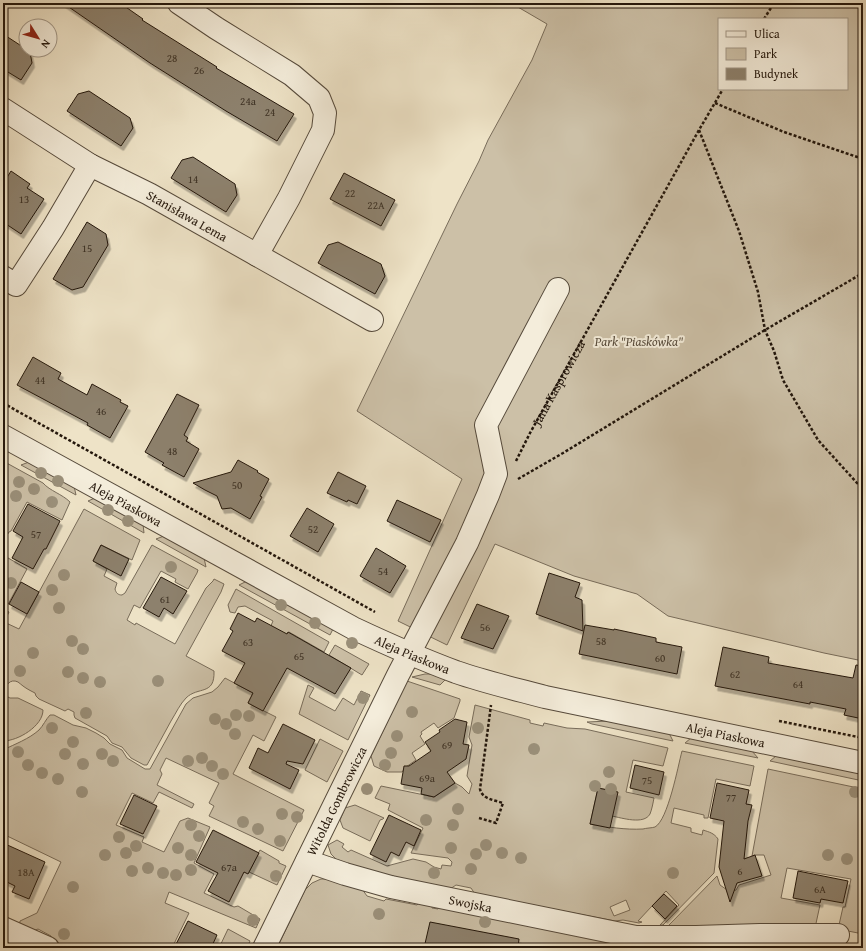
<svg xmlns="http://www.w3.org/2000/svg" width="866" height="951" viewBox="0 0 866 951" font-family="'Gentium Book Plus',serif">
	<defs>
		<filter id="shadow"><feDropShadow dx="2.5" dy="4.5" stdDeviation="0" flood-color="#0004"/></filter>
	</defs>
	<rect width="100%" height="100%" fill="#eee3c7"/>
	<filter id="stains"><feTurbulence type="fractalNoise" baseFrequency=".005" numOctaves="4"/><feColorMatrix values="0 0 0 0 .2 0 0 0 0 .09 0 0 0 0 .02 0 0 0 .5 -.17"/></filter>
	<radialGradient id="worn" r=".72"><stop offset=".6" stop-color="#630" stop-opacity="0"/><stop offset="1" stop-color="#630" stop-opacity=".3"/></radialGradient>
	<g fill="#ccc0a7" stroke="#786c5a" fill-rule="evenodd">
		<path d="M511 3H863V661L824 653 668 616 637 594 574 576 495 544 447 645 398 621 462 479 357 411 457 204 479 161 488 140 532 60 547 24ZM719 19H847V89H719Z"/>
		<path d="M3 461 43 483C50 491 62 494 70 502L62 520 27 502 11 531 9 532 3 542Z"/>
		<path d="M29 462 74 486 76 495 21 465Z"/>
		<path d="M95 498 143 524 144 533 88 501Z"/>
		<path d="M84 509 140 540 132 560 101 545 93 561 107 569 104 576 117 583 115 589C116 593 118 595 122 595L125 593 152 545 198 570 197 573 188 589 175 582 176 579 161 571 140 608 134 605 127 620 135 625 136 623 175 644 206 588 213 581 214 579 224 584 221 592 186 656 214 671C215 696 198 686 186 698 180 704 176 713 171 721 163 736 155 750 147 765H144L131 758 122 747 112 743 107 736 75 718 74 715V712L68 709 65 711 39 699 36 696 35 693C31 691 27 689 23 686 21 685 20 683 18 682 10 678 5 686 4 692L6 696 10 698H18L43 710C43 726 18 741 3 741V651L5 647 3 646V555L27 569 5 610 9 612 4 622 19 629Z"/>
		<path d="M164 536 204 558 206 567 156 539Z"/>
		<path d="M247 581 333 629 330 635 239 585Z"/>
		<path d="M236 589 329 642 324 652 289 632 286 637 270 628 273 621 245 606 238 607 235 613 230 612 228 605Z"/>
		<path d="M335 645 369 664 362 675 329 655Z"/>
		<path d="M425 674H432L446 679 440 685 412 677Z"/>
		<path d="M225 678 253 693 248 703 276 717 264 741 253 735 233 774 304 810 283 851 209 816 214 806 209 803 219 783 166 758 160 770 162 774 157 785 194 804 192 808 159 792 153 803 132 793 116 825 144 837 142 842 164 852 180 821 188 818 210 827 194 863 214 874 204 893 234 907 238 906 260 919 256 928 169 892 165 903 189 913 172 948H61L54 945 51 936 38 929 29 933 19 928 20 921 37 913 61 862 3 834V750C15 744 29 739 39 730 43 726 46 719 50 715H54L73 725 86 728 96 733 104 738 110 744 122 750 127 758 145 769H150L186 704 193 698 212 692 218 687Z"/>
		<path d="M407 681 460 699V701L454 718 438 728 434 723 421 732 422 734 420 736 425 744 412 753 416 760 406 767 402 772H387L374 766 371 756Z"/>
		<path d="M308 685 314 688 309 697 335 711 343 698 354 705 361 691 370 695 348 740 299 714Z"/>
		<path d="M475 705 530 720V723L543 726 544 723 567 728 585 729 668 748 663 766 633 760 626 792 654 798C653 803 652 809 650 814 644 825 622 818 612 816V791L598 788 590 824C608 827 625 830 643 829 646 828 652 828 655 827 668 820 678 766 682 751L754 766 750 786 716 779 708 818H704V815L674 808 671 823 691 828V832L702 835 703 830C709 832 714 833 718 839L714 873 663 925H660L679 905 666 891 638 921 642 922 639 923 623 920 615 921 589 916 475 894 471 888 456 885 450 889 354 870 338 861 331 854 328 845 337 840 344 844 342 847 348 852 351 850 387 866 413 859 426 862 434 867 441 869 442 865 451 866 452 862 448 858 411 853 423 828 388 810 390 804 375 798 381 786 434 797 455 783 462 787 469 794 472 784 467 776 472 745 469 737ZM626 900 630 910 614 916 610 907Z"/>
		<path d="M609 721 669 733 673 741 592 724 587 722Z"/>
		<path d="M691 738 752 751 758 758 685 743Z"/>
		<path d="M320 739 343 751 327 782 305 770Z"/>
		<path d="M776 756 863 774V781L770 761Z"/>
		<path d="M768 769 863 789V934L843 930 839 925 843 907H845L851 879 787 868 781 898 820 905 815 928 666 929 668 926 717 876 720 885 730 892 736 890 739 885 771 875 764 855H755L752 856Z"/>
		<path d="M355 805 384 818 383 819 380 820 370 841 343 828 340 820 345 808Z"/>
		<path d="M260 850 279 861V863L286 866 277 885 249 872Z"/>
		<path d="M321 879H329L362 889 367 896 384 901 386 899 417 905 421 901 432 903V908L438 909 439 905 621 943 623 948H277L305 890 312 883Z"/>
		<path d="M228 929 250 941 247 948H219Z"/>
		<path d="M770 945H849L863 947V948H768Z"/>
	</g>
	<g fill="#8d816d" stroke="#24170c" filter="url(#shadow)">
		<path d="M63 3H120L143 19 142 20 217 67 216 68 294 114 277 141 226 111 150 63Z"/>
		<path d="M3 34 26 49V50L30 52 32 63 21 80 3 69Z"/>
		<path d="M89 91 130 118 133 128 121 146 67 111 78 94Z"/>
		<path d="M193 157 235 184 237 195 226 212 171 178 182 160Z"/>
		<path d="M11 171 30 184 27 188 44 199 21 234 3 222V184Z"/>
		<path d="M344 173 395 200 381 226 330 199Z"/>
		<path d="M87 222 106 234 108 245 83 287 72 290 53 279Z"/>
		<path d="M338 242 381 264 385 276 375 294 318 263 328 245Z"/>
		<path d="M33 357 61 373 58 379 87 395 92 384 121 400 120 402 128 406 110 438 87 425 88 423 17 385Z"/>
		<path d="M177 394 199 405 184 435 188 438 186 441 199 449 184 477 162 465 164 463 145 452Z"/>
		<path d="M238 460 258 471 257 472 269 479 260 496 262 497 250 519 231 508 222 509 217 496 205 490 193 483 231 472Z"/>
		<path d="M338 472 366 486 357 504 348 500 347 502 327 493Z"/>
		<path d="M397 500 441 520 430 542 387 521Z"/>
		<path d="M28 504 60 521 46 549H44L33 569 12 558 23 537 13 531Z"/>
		<path d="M307 508 334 524 318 552 290 536Z"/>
		<path d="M101 545 129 559 121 576 93 561Z"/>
		<path d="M376 548 406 566 390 593 360 576Z"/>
		<path d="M549 573 580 583 575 597 582 600 583 631 544 617 536 614Z"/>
		<path d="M161 577 187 591 173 614 164 608 159 617 143 608Z"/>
		<path d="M21 582 39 592 27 614 9 604Z"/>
		<path d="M477 604 509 616 493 649 461 638Z"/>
		<path d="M238 613 255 622 257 618 287 634 288 632 351 668 335 694 287 668 263 711 248 703 253 693 234 683 245 663 222 651 233 631 230 629Z"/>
		<path d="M585 625 614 630V629L656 638V642L682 647 677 674 579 654Z"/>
		<path d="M723 647 769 657 768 663 853 678 856 665 863 666V719L844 715 846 709 810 702V704L715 686Z"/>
		<path d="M455 719 467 722 463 744 469 745 466 759 447 772 455 783 434 797 421 794 422 788 401 784 404 766H409L431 751 425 742 440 732 439 730Z"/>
		<path d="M283 724 315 740 303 764 287 761 286 764 299 770 290 789 249 768 258 748 268 753Z"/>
		<path d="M635 765 664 772 659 795 630 788Z"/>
		<path d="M717 783 749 790 746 804 752 805 748 821 744 859 755 855 762 876 737 883 730 902 719 867 724 821 710 818Z"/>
		<path d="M598 788 618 792 610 828 590 824Z"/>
		<path d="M134 795 157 806 143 834 120 824Z"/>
		<path d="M389 815 421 830 414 846 406 842 399 856 391 852 386 862 370 854Z"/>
		<path d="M213 830 259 853 248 874 244 872 229 902 208 891 218 873 196 862Z"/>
		<path d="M3 843 45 862 29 899 12 892 15 886 3 880Z"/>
		<path d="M798 871 848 881 843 903 821 899 820 903 793 898Z"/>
		<path d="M664 894 677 906 665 919 652 906Z"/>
		<path d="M188 921 217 935 211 948H174Z"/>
		<path d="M430 922 519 939 518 948H424Z"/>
	</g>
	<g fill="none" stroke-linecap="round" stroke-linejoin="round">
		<defs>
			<g id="minor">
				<path d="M179 3 216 28 292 75 319 98 325 113 323 130 289 198 257 255"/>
				<path id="s2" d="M3 109 90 165 149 194 372 320"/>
				<path d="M3 277 16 285 53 228 90 165"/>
				<path id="s3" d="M3 436 353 628C387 644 421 659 456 672 485 682 515 689 545 697L863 763"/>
				<path id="s4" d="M307 861 345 874 391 887 636 937"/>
				<path d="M3 928 48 948"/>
				<path id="s5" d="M264 948 398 675 467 543 488 495 496 474 486 425 558 289"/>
				<path d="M634 948 636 937H696L760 935H838"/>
			</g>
		</defs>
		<use href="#minor" stroke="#564a3b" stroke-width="24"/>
		<g stroke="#24170c" stroke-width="2.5" stroke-dasharray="3 2" stroke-linecap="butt">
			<path d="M764 19 774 3"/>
			<path d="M715 103 784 132 863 159"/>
			<path d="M699 130 739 231 758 292 765 330 774 351 783 380 818 440 857 483 863 487"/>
			<path d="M3 403 375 612"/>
			<path id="s1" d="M516 461 530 433 699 130 723 89"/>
			<path d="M518 479 563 453 765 330 863 273"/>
			<path d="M779 721 863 738"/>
			<path d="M479 818 496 823 503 803C494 800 482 799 480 789L491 705"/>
		</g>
		<use href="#minor" stroke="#f4eddb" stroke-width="22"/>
	</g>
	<g fill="#9a8f79">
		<circle cx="41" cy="473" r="6"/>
		<circle cx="58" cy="481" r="6"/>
		<circle cx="19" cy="482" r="6"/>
		<circle cx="34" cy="489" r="6"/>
		<circle cx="16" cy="496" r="6"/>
		<circle cx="52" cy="502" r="6"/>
		<circle cx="108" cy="510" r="6"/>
		<circle cx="128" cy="521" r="6"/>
		<circle cx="171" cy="567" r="6"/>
		<circle cx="64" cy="575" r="6"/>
		<circle cx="11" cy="583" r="6"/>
		<circle cx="52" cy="590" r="6"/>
		<circle cx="281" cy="605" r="6"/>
		<circle cx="59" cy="608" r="6"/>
		<circle cx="315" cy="623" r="6"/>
		<circle cx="72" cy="641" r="6"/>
		<circle cx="352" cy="643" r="6"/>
		<circle cx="83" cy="649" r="6"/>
		<circle cx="33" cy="653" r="6"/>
		<circle cx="20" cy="671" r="6"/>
		<circle cx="68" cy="672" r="6"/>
		<circle cx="83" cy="678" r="6"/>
		<circle cx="158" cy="681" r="6"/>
		<circle cx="100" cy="682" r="6"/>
		<circle cx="363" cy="698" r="6"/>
		<circle cx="412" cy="712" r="6"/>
		<circle cx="86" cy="713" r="6"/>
		<circle cx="236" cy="715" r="6"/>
		<circle cx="249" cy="716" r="6"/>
		<circle cx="215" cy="719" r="6"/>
		<circle cx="226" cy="724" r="6"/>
		<circle cx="52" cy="728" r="6"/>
		<circle cx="478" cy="728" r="6"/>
		<circle cx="235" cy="734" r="6"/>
		<circle cx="397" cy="736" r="6"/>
		<circle cx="73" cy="742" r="6"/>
		<circle cx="534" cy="749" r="6"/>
		<circle cx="18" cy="752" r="6"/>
		<circle cx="391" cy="753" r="6"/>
		<circle cx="65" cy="754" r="6"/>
		<circle cx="102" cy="754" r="6"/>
		<circle cx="202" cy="758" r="6"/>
		<circle cx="113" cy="761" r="6"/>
		<circle cx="188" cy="761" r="6"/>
		<circle cx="83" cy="764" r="6"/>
		<circle cx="28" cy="765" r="6"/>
		<circle cx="385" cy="765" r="6"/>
		<circle cx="212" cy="766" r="6"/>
		<circle cx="609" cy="772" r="6"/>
		<circle cx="42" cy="773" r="6"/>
		<circle cx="223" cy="774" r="6"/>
		<circle cx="58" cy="779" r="6"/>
		<circle cx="595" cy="786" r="6"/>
		<circle cx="367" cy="789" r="6"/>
		<circle cx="611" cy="789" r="6"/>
		<circle cx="82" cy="792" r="6"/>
		<circle cx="855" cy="792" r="6"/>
		<circle cx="458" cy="809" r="6"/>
		<circle cx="282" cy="814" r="6"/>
		<circle cx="297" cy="817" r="6"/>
		<circle cx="426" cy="820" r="6"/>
		<circle cx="243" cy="822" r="6"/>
		<circle cx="191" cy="825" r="6"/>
		<circle cx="453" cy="825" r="6"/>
		<circle cx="258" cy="829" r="6"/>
		<circle cx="199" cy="836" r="6"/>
		<circle cx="119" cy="837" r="6"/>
		<circle cx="280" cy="841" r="6"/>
		<circle cx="486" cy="845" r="6"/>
		<circle cx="136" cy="846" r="6"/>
		<circle cx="178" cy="848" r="6"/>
		<circle cx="451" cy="848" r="6"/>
		<circle cx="126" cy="853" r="6"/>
		<circle cx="502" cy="853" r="6"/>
		<circle cx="476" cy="854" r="6"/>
		<circle cx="105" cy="855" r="6"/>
		<circle cx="191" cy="855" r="6"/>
		<circle cx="828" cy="855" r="6"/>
		<circle cx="521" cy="858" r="6"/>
		<circle cx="847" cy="859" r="6"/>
		<circle cx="148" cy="868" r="6"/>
		<circle cx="471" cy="869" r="6"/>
		<circle cx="191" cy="870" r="6"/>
		<circle cx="132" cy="871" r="6"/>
		<circle cx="163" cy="873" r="6"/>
		<circle cx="434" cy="873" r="6"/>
		<circle cx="673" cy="873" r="6"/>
		<circle cx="176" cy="875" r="6"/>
		<circle cx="276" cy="876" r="6"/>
		<circle cx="73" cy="887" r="6"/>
		<circle cx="379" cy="914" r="6"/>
		<circle cx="253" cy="920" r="6"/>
		<circle cx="485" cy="922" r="6"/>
		<circle cx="64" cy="934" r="6"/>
	</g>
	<g text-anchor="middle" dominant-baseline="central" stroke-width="4" stroke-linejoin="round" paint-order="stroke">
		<g font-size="11" fill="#3e3224">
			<text x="172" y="58">28</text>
			<text x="199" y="70">26</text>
			<text x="248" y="101">24a</text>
			<text x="270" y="112">24</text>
			<text x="193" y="179">14</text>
			<text x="350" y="193">22</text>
			<text x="24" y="199">13</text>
			<text x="376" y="205">22A</text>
			<text x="87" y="248">15</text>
			<text x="40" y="380">44</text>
			<text x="101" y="411">46</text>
			<text x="172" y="451">48</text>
			<text x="237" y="485">50</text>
			<text x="313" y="529">52</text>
			<text x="36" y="534">57</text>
			<text x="383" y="571">54</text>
			<text x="165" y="599">61</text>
			<text x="485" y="627">56</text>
			<text x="601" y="641">58</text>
			<text x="248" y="642">63</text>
			<text x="299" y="656">65</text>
			<text x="660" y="658">60</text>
			<text x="735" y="674">62</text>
			<text x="798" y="684">64</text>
			<text x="447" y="745">69</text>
			<text x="427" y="778">69a</text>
			<text x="647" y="780">75</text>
			<text x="731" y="797">77</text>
			<text x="229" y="867">67a</text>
			<text x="740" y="871">6</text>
			<text x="26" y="872">18A</text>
			<text x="820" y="889">6A</text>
		</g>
		<g font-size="13" fill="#24170c" stroke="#f4eddb">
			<text stroke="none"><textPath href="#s2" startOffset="213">Stanisława Lema</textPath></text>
			<text stroke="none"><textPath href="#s1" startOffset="89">Jana Kasprowicza</textPath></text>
			<text stroke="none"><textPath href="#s3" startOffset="140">Aleja Piaskowa</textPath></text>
			<text stroke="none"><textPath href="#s3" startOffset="464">Aleja Piaskowa</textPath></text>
			<text stroke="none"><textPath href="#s3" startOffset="788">Aleja Piaskowa</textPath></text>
			<text stroke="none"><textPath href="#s5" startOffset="164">Witolda Gombrowicza</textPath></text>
			<text stroke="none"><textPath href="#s4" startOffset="169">Swojska</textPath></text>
		</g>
		<g font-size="13" font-style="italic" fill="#564a3a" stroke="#f4eddb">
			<text x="639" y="341">Park "Piaskówka"</text>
		</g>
	</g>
	<rect width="866" height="951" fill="none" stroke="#eee3c7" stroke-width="16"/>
	<rect x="4" y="4" width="858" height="943" fill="none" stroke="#24170c" stroke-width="2"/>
	<rect x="8" y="8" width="850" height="935" fill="none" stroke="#24170c"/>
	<rect x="718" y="18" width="130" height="72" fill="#f4eddb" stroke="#a19788"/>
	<rect x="726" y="31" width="20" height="6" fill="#f4eddb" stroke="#a19788"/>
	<text x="754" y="38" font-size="12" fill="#24170c">Ulica</text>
	<rect x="726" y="48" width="20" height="12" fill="#ccc0a7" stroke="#a19788"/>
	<text x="754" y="58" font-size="12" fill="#24170c">Park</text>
	<rect x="726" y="68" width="20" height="12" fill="#8d816d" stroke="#a19788"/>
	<text x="754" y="78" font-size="12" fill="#24170c">Budynek</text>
	<g transform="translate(38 38) rotate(127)"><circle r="19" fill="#f4eddb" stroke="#a19788"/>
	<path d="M0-3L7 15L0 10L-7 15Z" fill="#8f2418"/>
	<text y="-6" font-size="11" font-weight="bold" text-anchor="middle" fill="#24170c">N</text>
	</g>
	<rect width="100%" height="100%" filter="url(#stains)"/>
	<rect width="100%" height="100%" fill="url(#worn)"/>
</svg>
